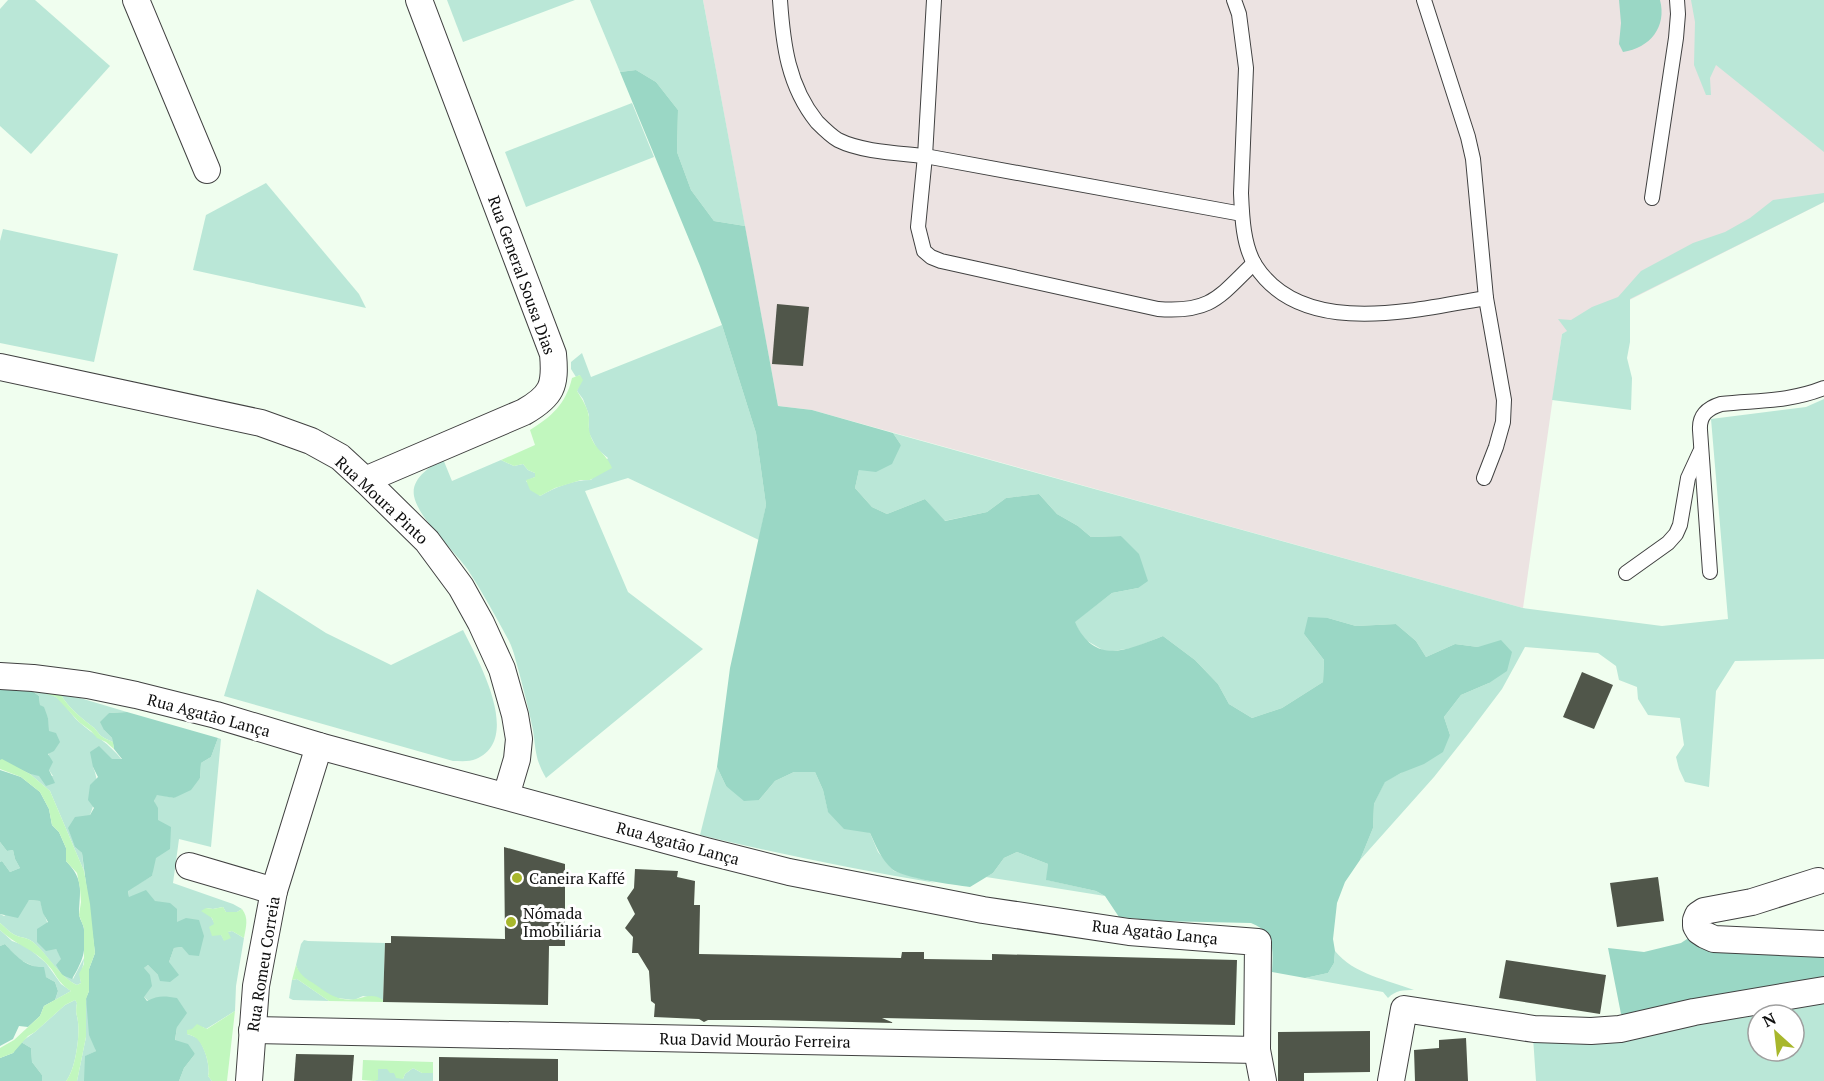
<svg xmlns="http://www.w3.org/2000/svg" width="1824" height="1081" viewBox="0 0 1824 1081" font-family="'PT Serif',serif">
	<rect width="100%" height="100%" fill="#f0feef"/>
	<path fill="#ece3e2" d="M703 0H1824V202L1562 334 1523 608 812 410 778 406Z"/>
	<g fill="#bae7d7" fill-rule="evenodd">
		<path d="M8 0H35L110 66 31 154 0 126V9Z"/>
		<path d="M447 0H575L463 42Z"/>
		<path d="M590 0H703L745 226 714 221 691 190 677 152 678 110 656 82 636 70 620 72Z"/>
		<path d="M1691 0H1824V152L1716 65 1710 78 1711 95H1706L1694 65 1695 22Z"/>
		<path d="M632 103 654 157 526 207 505 152Z"/>
		<path d="M266 183 359 294 366 308 193 270 206 215Z"/>
		<path d="M1824 193V202L1630 299V342L1627 358 1632 378 1631 410 1552 400 1562 334 1567 331 1558 319 1571 320 1592 307 1618 297 1641 271 1693 243 1725 232 1750 218 1773 200Z"/>
		<path d="M3 229 118 254 94 362 0 343V241Z"/>
		<path d="M722 325 756 433 766 505 759 540 628 478 585 491 628 592 703 649 546 778C535 759 536 751 533 730 529 711 524 691 519 672 516 662 514 651 509 641 496 617 483 593 468 570 454 550 418 518 414 496 411 478 430 467 443 459L452 481 501 460 514 466 523 464 528 470 535 473V477L526 481 540 496C556 487 572 480 591 480L608 458 597 449 589 433V415L583 399 577 391 580 375 576 377 571 369V362L582 353 591 377Z"/>
		<path d="M1824 399V659L1735 661 1716 691 1709 787 1685 782 1679 769 1676 757 1684 745 1680 718 1648 715 1638 699 1637 687 1619 680 1616 666 1598 653 1525 647 1502 689 1468 734 1434 777 1360 860 1373 828 1374 804 1385 781 1401 773 1450 735 1444 717 1461 695 1489 683 1478 647 1455 644 1426 657 1416 641 1396 624 1356 626 1328 618 1304 634 1324 660 1323 682 1282 708 1252 718 1229 704 1218 684 1195 660 1163 636 1133 648 1106 652 1084 639 1074 622 1112 593 1138 588 1121 536 1091 537 1078 526 1057 514 1039 494 1006 498 987 512 944 521 925 499 887 514 872 507 855 488 859 470 901 445 893 433 1523 608 1662 626 1728 619 1711 419 1806 407Z"/>
		<path d="M257 589 326 633 391 665 463 630C478 660 523 739 476 759 470 762 460 761 453 761L224 696Z"/>
		<path d="M32 691C40 692 49 693 56 697 65 703 71 715 79 722 94 735 110 744 122 760L112 759 93 767C105 793 86 823 75 847L82 853 84 871 50 791 30 774 53 776 49 770 48 718 40 705 39 696Z"/>
		<path d="M61 695 80 698 127 712 109 713 104 730 112 738 113 742C109 740 103 738 100 735 99 734 94 727 93 727 81 718 69 708 61 695Z"/>
		<path d="M218 738 221 739 211 847 179 839 173 883 233 904 242 909 237 912H226L223 907 213 909 206 908 224 940 228 932 232 931 244 938 236 986 235 1011 206 1029 203 1027 187 1034C190 1035 194 1036 197 1038 204 1044 211 1067 208 1076L212 1081H179L184 1068 195 1054 175 1041 177 1027 144 997V968L148 965 158 975 169 962 174 948 182 947 176 922 155 901 129 898 128 890 152 876C154 855 163 819 154 801L157 794 174 798 200 778 201 763 211 757Z"/>
		<path d="M717 767 726 786 759 800 775 781 794 772H815L823 790 828 811 870 833 878 852 894 871 936 883C857 870 779 854 700 835Z"/>
		<path d="M0 842 7 851 13 850 15 859 20 868 10 872 2 861 0 862Z"/>
		<path d="M1017 852 1048 864 1047 880 1096 891 1105 896 986 877 993 873 1004 858Z"/>
		<path d="M29 900 40 901 56 949 73 979 84 958C84 967 79 973 81 983L77 985C58 976 49 956 33 942 27 937 21 938 15 935 10 933 5 927 0 923V914L4 916Z"/>
		<path d="M0 930 12 941 26 946 46 963 61 984 71 991 55 1000 58 991 55 982 46 977 35 967 18 959 5 944 0 946Z"/>
		<path d="M304 940 308 941 385 943 383 1000 363 996 354 1000 337 998 328 995 304 978 299 973 296 965 301 944Z"/>
		<path d="M1335 951C1353 974 1388 980 1414 990 1403 990 1396 990 1388 998L1383 992 1305 978 1328 973 1334 963Z"/>
		<path d="M297 979 329 1001 293 1000 289 998 292 980Z"/>
		<path d="M86 998 96 1051 86 1056 85 1081H77L86 1037Z"/>
		<path d="M75 1000 77 1003C75 1014 77 1013 78 1022 80 1037 75 1071 66 1081H42V1075L32 1062 31 1048 21 1042 35 1032 65 1005Z"/>
		<path d="M1824 1001V1081H1536L1533 1037 1688 1024ZM1758 1015H1794V1051H1758Z"/>
		<path d="M387 1068 403 1079 405 1074 413 1068 422 1073H433V1081H374L378 1079V1069Z"/>
	</g>
	<g fill="#9ad7c5">
		<path d="M1619 0H1660C1667 27 1650 48 1623 52L1619 44 1621 23Z"/>
		<path d="M636 70 656 82 678 110 677 152 691 190 714 221 745 226 778 406 812 410 893 433 901 445 892 464 876 472 859 470 855 488 872 507 887 514 925 499 945 521 987 512 1006 498 1039 494 1057 514 1078 526 1091 537 1121 536 1139 554 1148 581 1138 588 1112 593 1075 622C1095 666 1127 650 1163 636L1195 660 1218 684 1229 704 1252 718 1282 708 1323 682 1324 660 1304 634 1308 617 1328 618 1356 626 1396 624 1416 641 1426 657 1455 644 1478 647 1501 640 1512 652 1507 671 1489 683 1461 695 1444 717 1450 735 1443 752 1424 764 1401 773 1385 782 1374 804 1373 828 1360 860 1345 882 1337 903 1333 939 1335 951 1334 963 1328 973 1305 978 1272 972C1273 949 1275 932 1251 923L1159 921 1119 917 1105 896 1096 891 1046 880 1048 864 1017 852 1004 858 993 873 970 887C954 885 902 878 892 869 881 859 876 846 870 833L844 829 828 812 823 790 815 772H794L775 781 759 800 744 801 726 786 717 767 730 668 766 505 756 433 722 325 700 266 620 72Z"/>
		<path d="M0 688 32 691 39 696 40 705 44 707 48 718 49 731 56 733 60 742 54 751 48 754 53 762 49 770 55 783 46 786 39 776 30 774 0 760Z"/>
		<path d="M127 712 218 738 211 757 201 763 200 778 191 790 174 798 157 795 154 801 158 808V820L171 827 170 849 156 858 152 876 128 891 129 897 146 890 155 901 170 903 177 909V922L186 918 199 920 204 936 199 956 189 955 182 947 174 948 169 962 179 975 170 982 160 981 158 975 148 965 144 968 150 975 152 986 144 997 147 1001C158 995 165 996 177 998L187 1013 177 1027 175 1040 188 1044 195 1054 184 1068 179 1081H84L85 1056 96 1051 89 1035 86 998 89 991V969L95 953 82 853 75 847 68 828 75 817 90 815 94 808 88 800 90 785 98 777 93 767 90 752 99 746 112 759H122L114 749 112 738 104 730 100 722 109 713Z"/>
		<path d="M0 770 21 777 40 792 49 809 52 825 59 832 66 848V861C84 880 80 889 79 913 79 919 84 924 84 930 86 953 83 960 72 979L62 975 56 965 61 959 56 949 46 951 37 942V929L48 922 43 913 40 901 29 900 18 918 0 914V862L2 861 10 872 20 868 15 859 13 850 7 851 0 842Z"/>
		<path d="M1693 935 1824 949V981L1634 1018 1621 1014 1608 948 1644 952 1681 943Z"/>
		<path d="M5 944C16 956 26 968 44 967L46 977 55 982 58 991 55 1000 44 1006 40 1016 28 1027 19 1026 13 1039 0 1046V946Z"/>
		<path d="M21 1042 31 1048 32 1062 42 1075V1081H0V1058L13 1053Z"/>
	</g>
	<g fill="#c1f7be">
		<path d="M580 375 583 380 577 391C582 399 588 408 589 417 589 424 588 430 591 437 597 452 606 453 612 468L590 480H581L555 488 540 496 530 490 526 480 535 477V473L528 470 523 464 514 466 501 460 535 445 530 430C551 417 566 404 572 378Z"/>
		<path d="M44 693 61 695C69 708 81 718 93 727 94 727 99 734 100 735 103 738 109 740 113 742L114 749 106 742 97 738 91 731 79 722 56 697Z"/>
		<path d="M2 759 30 774 50 791 84 871 90 904 95 953 89 969V991L86 999V1037L77 1081H66C75 1071 80 1037 78 1022 77 1013 75 1014 77 1003L75 1000 65 1005 35 1032 28 1036 13 1053 0 1058V1048L14 1040 40 1016 44 1006 71 991C56 981 57 974 46 963 32 948 14 944 0 930V923C5 927 10 933 15 935 21 938 27 937 33 942 49 955 58 976 77 985L81 983 79 974 84 964V928L79 915 81 902 80 888 77 873 66 861V848L59 832 52 825 49 809 40 792 21 777 0 769V760Z"/>
		<path d="M223 907 226 912H237L242 909C249 918 246 927 244 938L232 931 228 932 231 938 224 941 221 935 212 936 209 927 214 924 212 918 201 911 206 908 213 909Z"/>
		<path d="M296 965C300 976 307 979 316 985 328 994 340 1002 356 999 366 997 373 993 383 1000V1002L329 1001 297 979 292 980Z"/>
		<path d="M235 1011 227 1081H212L208 1076C211 1067 204 1044 196 1038 194 1036 190 1035 187 1034V1030L192 1029 197 1024 207 1029Z"/>
		<path d="M363 1060 433 1062V1073H422L413 1068 405 1074 403 1079 396 1078 394 1073H390L387 1069H378V1080L374 1081 362 1080Z"/>
	</g>
	<g fill="#50564a">
		<path d="M777 304 809 307 803 366 772 364Z"/>
		<path d="M1582 672 1613 685 1594 729 1563 717Z"/>
		<path d="M504 847 565 864V946H549L548 1005 383 1002 385 943H391V936L505 939Z"/>
		<path d="M635 869 678 871 677 877 695 881 694 905H700L699 954 901 958 902 952H924V959L992 960V954L1237 960 1235 1025 882 1018 894 1023 770 1020H708L704 1022 699 1019 654 1017 655 1004 651 1001 649 971 638 953H632L633 937 625 928 635 914 627 898 634 888Z"/>
		<path d="M1658 877 1664 921 1617 927 1610 883Z"/>
		<path d="M1506 960 1606 975 1600 1014 1499 998Z"/>
		<path d="M1370 1031V1072L1304 1073V1081H1278V1032Z"/>
		<path d="M1466 1038 1468 1081H1415L1414 1050 1439 1048V1040Z"/>
		<path d="M296 1054 354 1055 352 1081H294Z"/>
		<path d="M439 1057 558 1059V1081H439Z"/>
	</g>
	<g fill="none" stroke-linecap="round" stroke-linejoin="round">
		<defs>
			<g id="service">
				<path d="M780 0C783 44 788 86 817 122 823 128 831 136 838 140 862 152 898 153 925 156L1242 214"/>
				<path d="M934 0 925 156 918 227 924 251 931 257 941 261 1158 309C1211 313 1219 297 1254 263"/>
				<path d="M1234 0 1239 14 1246 68 1241 193C1242 216 1243 245 1255 265 1302 339 1415 310 1486 298"/>
				<path d="M1424 0 1468 137 1473 159 1486 298 1504 400 1503 422 1496 447 1484 478"/>
				<path d="M1652 198 1676 38 1678 14 1677 0"/>
				<path d="M1710 572 1700 430C1699 415 1708 408 1721 404 1758 400 1789 402 1824 388"/>
				<path d="M1626 573 1668 543 1676 534 1680 525 1688 478 1700 452"/>
			</g>
			<g id="minor">
				<path d="M136 0 207 170"/>
				<path d="M0 367 261 423 311 441 340 457 365 480 427 541 461 587 481 623 502 669 515 715 519 739 517 759 506 796"/>
				<path d="M365 480 524 412C552 396 556 386 553 354L419 0"/>
				<path d="M0 676 33 678 88 685 136 695 216 715 319 746 706 851 789 872 983 910 1129 932 1258 942 1257 1050 1263 1081"/>
				<path d="M189 866 274 891"/>
				<path d="M1818 881 1752 902 1704 911 1698 915 1696 920V926L1699 931 1705 935 1714 939 1824 944"/>
				<path d="M252 1030 1257 1050"/>
				<path d="M249 1081 256 986 274 891 319 746"/>
				<path d="M1391 1081 1404 1009 1534 1029 1591 1031 1620 1029 1694 1012 1824 990"/>
			</g>
		</defs>
		<use href="#service" stroke="#414141" stroke-width="16"/>
		<use href="#minor" stroke="#414141" stroke-width="28"/>
		<use href="#service" stroke="#fff" stroke-width="14"/>
		<use href="#minor" stroke="#fff" stroke-width="26"/>
	</g>
	<g fill="#a8b72c" stroke="#fff" stroke-width="2">
		<circle cx="517" cy="878" r="6"/>
		<circle cx="511" cy="922" r="6"/>
	</g>
	<g text-anchor="middle" dominant-baseline="central" stroke-width="6" stroke-linejoin="round" paint-order="stroke">
		<g font-size="16" fill="#0e0e0e" stroke="#fff">
			<text transform="translate(522 275) rotate(70)">Rua General Sousa Dias</text>
			<text transform="translate(382 500) rotate(43)">Rua Moura Pinto</text>
			<text transform="translate(209 715) rotate(15)">Rua Agatão Lança</text>
			<text transform="translate(678 843) rotate(15)">Rua Agatão Lança</text>
			<text transform="translate(1155 932) rotate(6)">Rua Agatão Lança</text>
			<text transform="translate(263 964) rotate(-81)">Rua Romeu Correia</text>
			<text transform="translate(755 1040) rotate(1)">Rua David Mourão Ferreira</text>
		</g>
		<g font-size="16" fill="#0e0e0e" stroke="#fff" text-anchor="start">
			<text x="529" y="878">Caneira Kaffé</text>
			<text x="523" y="913">Nómada<tspan x="523" dy="18">Imobiliária</tspan></text>
		</g>
	</g>
	<g transform="translate(1776 1033) rotate(333)"><circle r="28" fill="#ffffff" stroke="#9f9f9f" stroke-width="1.5"/>
	<path d="M0-4.5L10 22L0 15L-10 22Z" fill="#a8b72c"/>
	<text y="-9" font-size="16" font-weight="bold" text-anchor="middle" fill="#0e0e0e">N</text>
	</g>
</svg>
